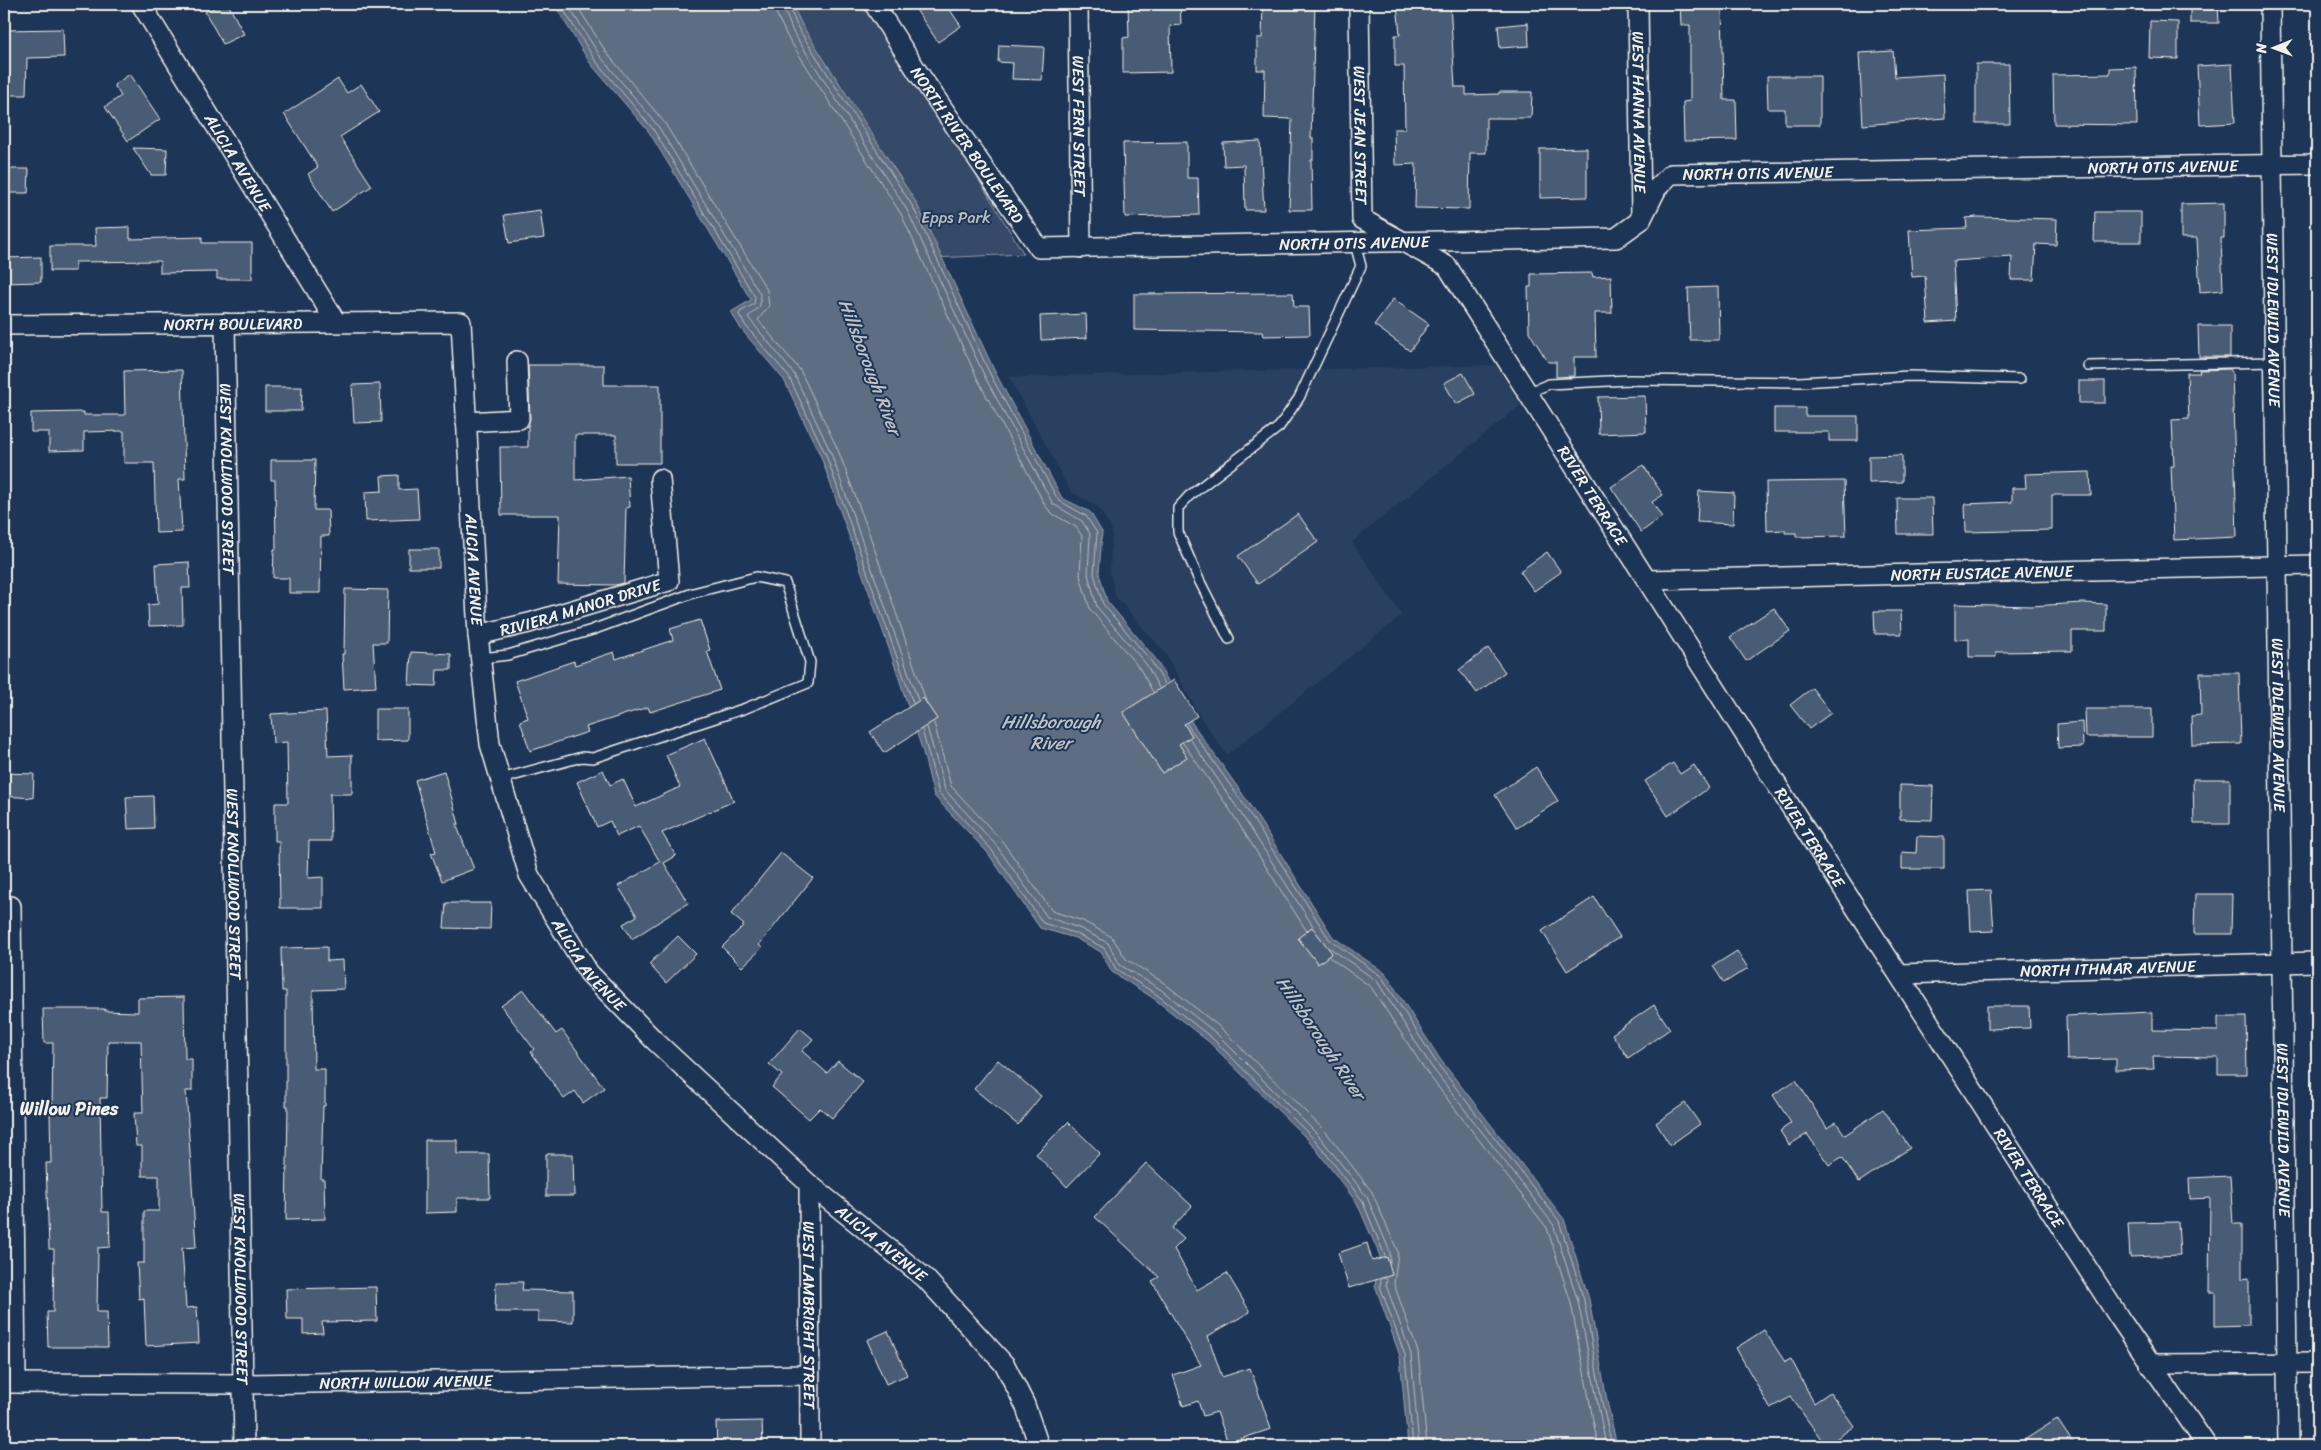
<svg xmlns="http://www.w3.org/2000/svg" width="2321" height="1450" viewBox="0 0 2321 1450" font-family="Sriracha,sans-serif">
	<rect width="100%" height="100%" fill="#1d3557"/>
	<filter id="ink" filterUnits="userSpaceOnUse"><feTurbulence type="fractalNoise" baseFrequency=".02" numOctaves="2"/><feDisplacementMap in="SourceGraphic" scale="10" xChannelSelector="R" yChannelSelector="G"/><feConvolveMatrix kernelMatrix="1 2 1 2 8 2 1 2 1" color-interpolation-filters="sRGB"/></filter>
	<g filter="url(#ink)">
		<path fill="#2a4060" d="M1496 365 1521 405 1352 542 1402 615 1227 755 1201 718 1165 653 1116 597 1110 573 1112 533 1111 527 1097 506 1071 492 1009 377Z"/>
		<path fill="#354a67" stroke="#949ea8" d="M783 4H871L1024 254 933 258Z"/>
		<path fill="#5e6d82" stroke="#9aa2ab" d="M554 4H792L802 25 917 204 995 372 1062 498 1090 512 1102 532 1099 573 1107 601 1155 658 1192 723 1246 799 1333 937 1385 973 1440 1059 1564 1219 1589 1299 1607 1401 1617 1446H1408L1400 1356 1375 1285 1380 1256 1357 1203 1312 1144 1209 1042 1153 998 1112 972 1101 952 1075 938 1040 928 987 852 934 796 923 752 891 654 821 457 784 380 741 329 731 312 751 300 649 132 590 63Z"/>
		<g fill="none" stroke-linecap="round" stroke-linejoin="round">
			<g stroke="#b8bcbf" stroke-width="1">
				<path d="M560 4 595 60 653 129 755 297 754 304 740 312 739 315 746 326 789 377 826 455 913 703"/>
				<path d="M567 4 600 56 658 126 760 294V306L748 317 794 374 831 453 918 700"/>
				<path d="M576 4 606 52 664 122 767 290 769 306 758 320 800 370 838 450 868 530 926 701"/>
				<path d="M774 4 776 13 787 36 901 214 978 380 1046 507 1053 514 1076 527 1082 536 1080 576 1090 609 1140 669 1153 692"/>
				<path d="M782 4 793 32 907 210 985 377 1053 504 1082 521 1090 534 1088 574 1097 607 1146 664 1159 688"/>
				<path d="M788 4 798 28 913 207 990 374 1058 500 1086 516 1097 533 1094 574 1103 604 1151 661 1165 684"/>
				<path d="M934 723 951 786 1002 841 1052 911 1083 921 1112 937 1126 959 1164 983 1221 1028 1326 1132 1372 1192 1398 1252 1394 1284 1418 1352 1427 1446"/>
				<path d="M1187 724 1242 802 1329 939 1382 977 1436 1062 1559 1221 1584 1300 1602 1402 1612 1446"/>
				<path d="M927 727 945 790 996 845 1047 917 1079 928 1108 943 1120 965 1160 989 1216 1033 1319 1136 1367 1197 1390 1252V1263"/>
				<path d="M922 730 939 793 991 849 1043 923 1077 934 1104 948 1116 969 1156 994 1212 1038 1316 1141 1362 1200 1385 1256"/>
				<path d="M1190 739 1236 806 1313 926"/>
				<path d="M1183 743 1230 810 1306 930"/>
				<path d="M1330 948 1377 981 1431 1066 1553 1224 1578 1301 1606 1446"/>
				<path d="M1329 957 1371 987 1425 1070 1547 1228 1571 1303 1598 1446"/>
				<path d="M1387 1278 1386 1285 1411 1354 1419 1446"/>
				<path d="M1381 1280 1380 1286 1405 1355 1413 1446"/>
			</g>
		</g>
		<g fill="#485b74" stroke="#f4f1e8">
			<path d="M222 4H228L244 34 223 44 205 12Z"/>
			<path d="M912 4H946L961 26 938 42Z"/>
			<path d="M1128 4H1180L1181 25 1170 26 1171 72 1123 73V38L1129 37Z"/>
			<path d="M1263 4H1315L1311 138H1313V160H1311L1312 210H1289L1292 119 1264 118 1265 70H1257V38H1262Z"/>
			<path d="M1397 4H1450L1455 87H1466V95L1499 94V92H1532L1531 118H1486V153H1470L1469 209 1415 208 1416 164 1395 165 1394 129H1405L1404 66H1395V35H1400Z"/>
			<path d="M1680 4H1722L1724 100H1736L1737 140 1684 141 1683 102 1690 101V25H1681Z"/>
			<path d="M2190 4H2218L2219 23H2190Z"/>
			<path d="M2150 21 2178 22V59L2149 58Z"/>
			<path d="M1528 23 1529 46 1500 48 1498 26Z"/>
			<path d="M63 29 64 57 27 58 26 95H4V30Z"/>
			<path d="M999 45 1044 47 1042 80 1012 79 1013 63 998 62Z"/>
			<path d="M1893 51 1895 77 1943 74 1945 118 1863 125 1859 53Z"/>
			<path d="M1976 64H2009L2010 124H1976Z"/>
			<path d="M2232 64 2235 123 2200 125 2197 66Z"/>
			<path d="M2136 67 2137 125 2054 124 2053 75 2110 74V68Z"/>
			<path d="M130 74 160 119 128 141 105 107 121 96 114 85Z"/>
			<path d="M1767 76H1820V125H1785V109H1768Z"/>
			<path d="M338 79 347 93 361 84 379 112 340 137 372 186 332 212 308 174 318 167 284 114Z"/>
			<path d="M1260 141 1264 210H1245L1244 165 1224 166 1223 143Z"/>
			<path d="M1187 142V178H1198L1199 215 1125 217 1123 143Z"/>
			<path d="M133 148 167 149 166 175H151Z"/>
			<path d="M1587 148V197L1540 198V149Z"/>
			<path d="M4 169H29L28 193H4Z"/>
			<path d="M2224 203V238H2221L2223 290 2200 292 2197 238H2181V204Z"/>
			<path d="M540 210 544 238 509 243 504 215Z"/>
			<path d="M2095 212H2141V242H2094Z"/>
			<path d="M1977 217 2057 219 2056 245 2036 244 2034 280H2011L2012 257 1953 261 1956 321 1928 323 1925 276 1912 277 1909 230 1967 228 1966 218Z"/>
			<path d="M130 227V239L202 237V243H252V279H217V272L160 273V261L75 262V271H50V246H96L95 228Z"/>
			<path d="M41 257V282L4 283V258Z"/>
			<path d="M1592 273 1593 277 1611 276 1612 313H1595L1596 357H1574V376L1556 377V362H1548L1529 332 1528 287H1531V274Z"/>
			<path d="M1718 287 1719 340H1690L1688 288Z"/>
			<path d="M1293 293 1294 307H1309L1310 335 1263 336 1262 332 1134 330V294Z"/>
			<path d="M1393 299 1429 324 1410 351 1374 325Z"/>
			<path d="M1086 314 1087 338 1041 340 1040 316Z"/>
			<path d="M2198 326H2230V357H2199Z"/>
			<path d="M528 365H604V385H660V463H616V435H575V480L628 476 630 507 626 508 624 583 615 585 558 584 560 515H501L500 447H528V425L530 419Z"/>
			<path d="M2230 369 2232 372 2237 537 2174 540 2171 466H2174L2172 420 2189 419 2187 373H2200L2199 370Z"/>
			<path d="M182 370 185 479H179L182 532 156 533 154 463H124V431L84 432V450L49 451V432H31V413L84 412V415H125L124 371Z"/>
			<path d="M1463 373 1475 394 1456 404 1444 383Z"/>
			<rect x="2079" y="381" width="26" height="22"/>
			<path d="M380 384 381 422 354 423 352 385Z"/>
			<path d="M265 387H302L301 411H265Z"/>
			<path d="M1645 396 1646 432 1599 434 1598 397Z"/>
			<path d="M1774 408H1805V416H1858V441H1829V432H1774Z"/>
			<path d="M1902 455V482L1869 483V456Z"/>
			<path d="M271 460H315L314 510H328L329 536H321L320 593H289V578H273L274 549H276L275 480H271Z"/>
			<path d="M1643 465 1663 495 1652 502 1662 517 1641 532 1611 487Z"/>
			<path d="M2090 472 2091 495H2052V530L1966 532 1965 504 2012 502V488H2026L2025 474Z"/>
			<path d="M399 475V490L417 489 419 519 366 521 365 492 382 491 381 476Z"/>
			<path d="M1844 481 1846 536 1796 537V533H1785V530L1767 531 1766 482Z"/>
			<path d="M1699 491 1734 493 1733 524 1697 522Z"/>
			<path d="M1897 498H1932L1933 534H1898Z"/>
			<path d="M1298 514 1318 542 1258 584 1238 556Z"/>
			<rect x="409" y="549" width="30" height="19"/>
			<path d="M1547 552 1561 572 1534 591 1520 571Z"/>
			<path d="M189 562 190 588H182L183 625 149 626 148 605 158 604 156 564Z"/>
			<path d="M345 589 388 590 387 643H373L376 687 344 689 342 654H344Z"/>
			<path d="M2082 603 2106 604V631H2072V651L1996 652V657H1969V639L1955 640V604L2031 606Z"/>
			<path d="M1774 608 1790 631 1746 661 1730 637Z"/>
			<path d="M1874 611H1901L1902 634H1875Z"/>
			<path d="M700 620 710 650 707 651 720 690 650 712 648 707 586 727 588 732 530 751 520 721 528 718 515 681 574 661 575 665 614 652 616 659 673 640 670 629Z"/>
			<path d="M1488 648 1505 672 1477 693 1459 670Z"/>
			<path d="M411 652 451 654V670H437L436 686 409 685Z"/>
			<path d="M2200 673H2239L2241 744 2192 745 2191 716 2201 715Z"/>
			<path d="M1174 680 1197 716 1184 724 1192 736 1179 744 1187 757 1162 773 1123 712Z"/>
			<path d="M1812 688 1831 713 1809 729 1790 705Z"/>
			<path d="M923 698 937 719 884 753 870 732Z"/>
			<path d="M375 709H408V740L375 741Z"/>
			<path d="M2085 709H2152V737H2086Z"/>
			<path d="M326 711 328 756 352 755V794H330L331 841H309L308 878 323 877V908H280L279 841H275V803H288L287 742 273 743 271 714Z"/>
			<path d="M2082 722 2083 747 2058 748 2057 724Z"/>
			<path d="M705 738 734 801 662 833 676 856 664 863 688 903 632 939 623 924 637 916 618 886 660 862 639 826 617 836 610 821 597 827 577 782 603 770 610 785 623 779 636 807 680 787 666 755Z"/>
			<path d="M1673 763 1680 774 1694 765 1709 788 1668 816 1645 781Z"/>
			<path d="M1536 767 1558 801 1517 828 1495 795Z"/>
			<path d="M444 771 459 824H456L474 869 442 881 431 853 436 852 415 780Z"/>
			<path d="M4 773 34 774 33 798 4 796Z"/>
			<path d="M2193 779H2230V824H2194Z"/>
			<path d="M1900 785 1933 786 1932 820 1900 819Z"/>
			<path d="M153 796 154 828 128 829 126 797Z"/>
			<path d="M1917 836 1944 837V869H1902V852L1916 853Z"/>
			<path d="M781 853 813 878 759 945 762 948 742 967 722 947 744 925 731 914Z"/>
			<path d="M1991 890 1994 931 1971 932 1969 891Z"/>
			<path d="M2195 894H2232L2231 934H2194Z"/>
			<path d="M1594 897 1620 937 1567 971 1542 931Z"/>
			<path d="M446 903H491L490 929 444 928Z"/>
			<path d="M1312 927 1332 953 1318 964 1298 938Z"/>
			<path d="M678 936 696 954 666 983 649 964Z"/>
			<path d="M327 947V961L343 960 344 989 313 990 314 1069H325V1106H323L321 1179H324L325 1219 286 1220 288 1106H286V991H282L281 948Z"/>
			<path d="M1737 951 1748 968 1724 983 1713 966Z"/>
			<path d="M523 990 556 1034 562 1030 604 1088 583 1103 575 1091 564 1099 531 1052 534 1049 501 1006Z"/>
			<path d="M184 997 185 1059H192V1091H186L196 1247 182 1248 186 1308 197 1307 199 1343 146 1346 144 1298 139 1299 137 1263H144V1211H159V1176H142V1146H136L134 1113H143L141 1041H108L107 1098H100L102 1212H109L110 1247 98 1248 97 1312H107L108 1347H48L47 1312H53L54 1249H49L46 1163H51L50 1111H52L53 1043H44L43 1009H105V1011L138 1012V998Z"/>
			<path d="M1654 1005 1670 1029 1628 1058 1612 1034Z"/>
			<path d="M1987 1006H2029L2030 1028 1987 1029Z"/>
			<path d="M2152 1012V1030L2218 1031V1017H2246L2247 1074H2218V1057L2153 1056 2154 1069 2116 1070V1059L2067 1060 2066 1016Z"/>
			<path d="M800 1028 813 1039 802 1051 827 1073 838 1061 863 1082 832 1118 820 1108 809 1119 772 1087 782 1075 769 1064Z"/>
			<path d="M998 1060 1041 1096 1018 1125 974 1089Z"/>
			<path d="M1796 1080 1827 1128 1836 1122 1845 1135 1883 1109 1910 1148 1859 1182 1842 1157 1829 1165 1807 1134 1789 1145 1780 1131 1791 1123 1773 1095Z"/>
			<path d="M1685 1103 1700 1124 1670 1145 1656 1123Z"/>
			<path d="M1068 1122 1100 1153 1067 1187 1036 1154Z"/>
			<path d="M425 1140H457V1154H489L490 1198H457V1212L425 1213Z"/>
			<path d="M546 1154H573L574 1196H546Z"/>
			<path d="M1146 1163 1192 1206 1172 1228 1184 1239 1174 1249 1197 1290 1227 1273 1250 1312 1208 1336 1222 1377 1250 1368 1271 1429 1228 1443 1217 1412 1203 1416 1198 1401 1183 1406 1173 1375 1201 1365 1152 1281 1159 1277 1095 1217Z"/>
			<path d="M2230 1176 2233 1224H2242V1279L2249 1278V1325L2215 1326V1292H2209L2210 1198 2190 1199 2189 1178Z"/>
			<path d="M2178 1222 2180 1255 2130 1257 2128 1223Z"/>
			<path d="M1367 1243 1372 1261 1387 1257 1392 1275 1349 1288 1338 1253Z"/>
			<path d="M496 1282H523L522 1290 573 1291V1322L538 1321V1312H495Z"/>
			<path d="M376 1287 377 1321 322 1322 323 1333 303 1334V1319H287L286 1289Z"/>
			<path d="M1764 1330 1785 1362 1791 1359 1814 1403 1830 1392 1854 1426 1826 1446 1791 1397 1770 1408 1736 1348Z"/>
			<path d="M888 1331 907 1375 886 1384 867 1340Z"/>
			<path d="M2057 1419 2075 1446H2015Z"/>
			<path d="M762 1421 763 1446H717L716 1422Z"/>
		</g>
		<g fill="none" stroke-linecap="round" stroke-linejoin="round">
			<defs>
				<g id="service">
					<path d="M2088 366 2274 362"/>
					<path d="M1527 393 1549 384 1629 380 1799 382 1910 376 2020 379"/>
					<path d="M1229 639 1199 580 1178 532V508L1189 496 1279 427 1299 398 1361 266 1355 244"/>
					<path d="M482 658 508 655 592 630 693 593 756 577 785 583 810 662 808 683 746 708 593 758 582 757 501 779"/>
				</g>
				<g id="minor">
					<path id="s1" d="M141 4 336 322"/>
					<path id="s2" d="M874 4 917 71 1039 248 1616 238 1641 220 1657 188 1671 174 2317 164"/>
					<path id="s3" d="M1078 4 1081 248"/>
					<path id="s4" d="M1359 4 1362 219 1447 266 1803 826 2120 1319 2207 1446"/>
					<path id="s5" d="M1638 4 1641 217"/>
					<path id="s6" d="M2270 4 2288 1446"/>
					<path id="s7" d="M225 323 244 1446"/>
					<path id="s8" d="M4 325 461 322 478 635 490 744 529 875 589 973 654 1040 809 1184 925 1278 1005 1365 1025 1405 1039 1446"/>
					<path d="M466 422 519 419 517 361"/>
					<path id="s9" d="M1647 580 2317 565"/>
					<path id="s10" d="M478 635 529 623 669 581 660 479"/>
					<path d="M11 906 16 1382"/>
					<path id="s11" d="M1899 974 2317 962"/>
					<path id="s12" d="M809 1184 810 1446"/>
					<path d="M2149 1364 2317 1363"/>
					<path id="s13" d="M4 1383 243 1384 809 1375"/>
				</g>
			</defs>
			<use href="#service" stroke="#f4f1e8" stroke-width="12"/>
			<use href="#minor" stroke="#f4f1e8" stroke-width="22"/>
			<use href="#service" stroke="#1d3557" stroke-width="9"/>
			<use href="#minor" stroke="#1d3557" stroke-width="19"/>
		</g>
	</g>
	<g text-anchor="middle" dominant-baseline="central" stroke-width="4" stroke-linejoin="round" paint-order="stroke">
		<g font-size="16" fill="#f4f1e8" stroke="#1d3557">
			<text stroke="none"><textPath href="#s5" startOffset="108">WEST HANNA AVENUE</textPath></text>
			<text stroke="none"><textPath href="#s3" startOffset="122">WEST FERN STREET</textPath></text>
			<text stroke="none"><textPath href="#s4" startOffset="131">WEST JEAN STREET</textPath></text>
			<text stroke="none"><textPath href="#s2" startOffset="169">NORTH RIVER BOULEVARD</textPath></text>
			<text stroke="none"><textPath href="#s1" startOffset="186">ALICIA AVENUE</textPath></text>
			<text stroke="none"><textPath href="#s2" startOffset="1450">NORTH OTIS AVENUE</textPath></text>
			<text stroke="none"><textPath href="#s2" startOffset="1045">NORTH OTIS AVENUE</textPath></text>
			<text stroke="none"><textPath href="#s2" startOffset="610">NORTH OTIS AVENUE</textPath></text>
			<text stroke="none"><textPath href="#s6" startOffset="316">WEST IDLEWILD AVENUE</textPath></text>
			<text stroke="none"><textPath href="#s8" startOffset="229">NORTH BOULEVARD</textPath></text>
			<text stroke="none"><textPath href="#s7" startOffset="156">WEST KNOLLWOOD STREET</textPath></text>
			<text stroke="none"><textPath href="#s4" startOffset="584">RIVER TERRACE</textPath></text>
			<text stroke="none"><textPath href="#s8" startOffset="705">ALICIA AVENUE</textPath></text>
			<text stroke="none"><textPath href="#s9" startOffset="335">NORTH EUSTACE AVENUE</textPath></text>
			<text stroke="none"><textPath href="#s10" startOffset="106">RIVIERA MANOR DRIVE</textPath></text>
			<text stroke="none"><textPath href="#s6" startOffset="721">WEST IDLEWILD AVENUE</textPath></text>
			<text stroke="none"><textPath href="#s4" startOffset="989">RIVER TERRACE</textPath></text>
			<text stroke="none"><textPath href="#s7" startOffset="561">WEST KNOLLWOOD STREET</textPath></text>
			<text stroke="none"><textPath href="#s8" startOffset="1125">ALICIA AVENUE</textPath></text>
			<text stroke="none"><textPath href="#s11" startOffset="209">NORTH ITHMAR AVENUE</textPath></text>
			<text stroke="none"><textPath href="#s6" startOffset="1126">WEST IDLEWILD AVENUE</textPath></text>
			<text stroke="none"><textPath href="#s4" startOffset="1394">RIVER TERRACE</textPath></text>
			<text stroke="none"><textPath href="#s8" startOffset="1530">ALICIA AVENUE</textPath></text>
			<text stroke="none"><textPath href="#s7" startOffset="966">WEST KNOLLWOOD STREET</textPath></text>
			<text stroke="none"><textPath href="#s12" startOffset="131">WEST LAMBRIGHT STREET</textPath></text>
			<text stroke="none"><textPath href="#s13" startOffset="402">NORTH WILLOW AVENUE</textPath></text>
		</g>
		<g font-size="16" fill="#bbbfc1" stroke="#1d3557">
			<text x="956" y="217">Epps Park</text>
		</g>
		<g font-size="18" font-style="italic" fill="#c0c3c4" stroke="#1d3557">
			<text transform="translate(870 367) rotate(69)">Hillsborough River</text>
			<text x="1051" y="722">Hillsborough<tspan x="1051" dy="21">River</tspan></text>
			<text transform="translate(1321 1038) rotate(56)">Hillsborough River</text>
		</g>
		<g font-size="18" font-weight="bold" fill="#f4f1e8" stroke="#1d3557">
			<text x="69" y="1109">Willow Pines</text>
		</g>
	</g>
	<rect width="2321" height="1450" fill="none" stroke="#1d3557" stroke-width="20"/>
	<rect x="10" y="10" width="2301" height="1430" fill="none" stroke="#f4f1e8" stroke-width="2" filter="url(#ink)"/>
	<g transform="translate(2274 48) rotate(269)" stroke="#1d3557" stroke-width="4" paint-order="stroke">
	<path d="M0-4L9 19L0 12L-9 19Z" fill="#f4f1e8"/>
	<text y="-8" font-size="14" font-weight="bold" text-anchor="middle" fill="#f4f1e8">N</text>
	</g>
</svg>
